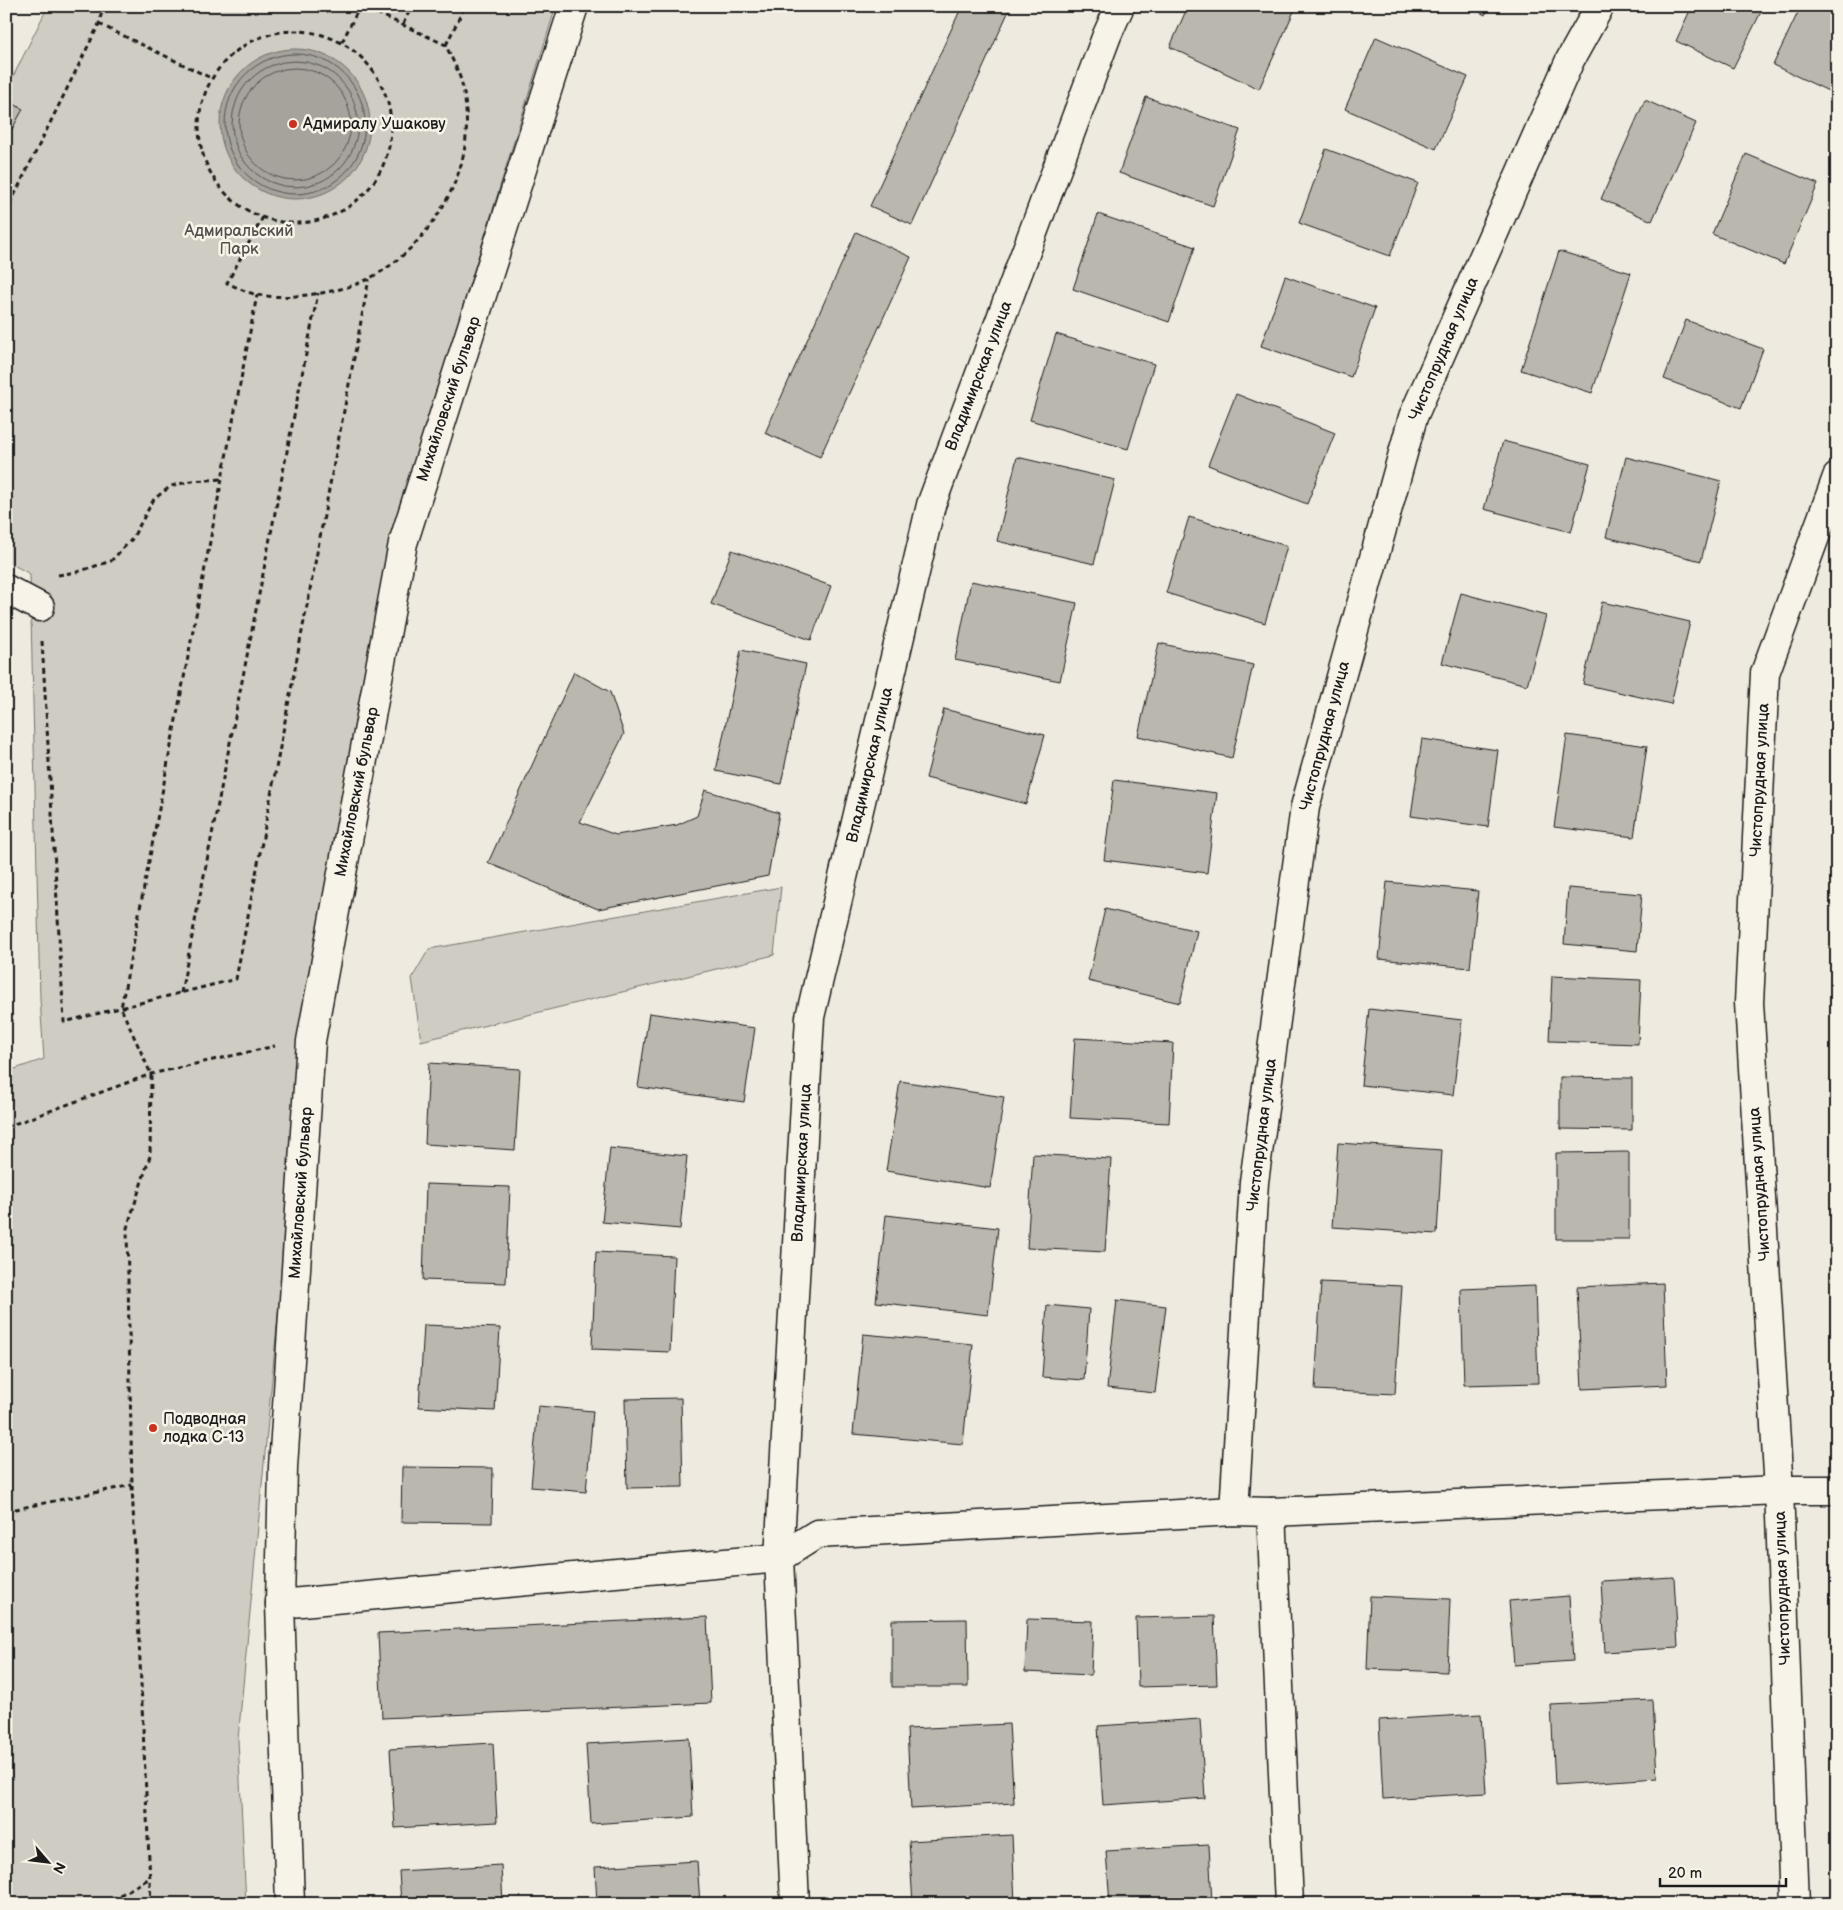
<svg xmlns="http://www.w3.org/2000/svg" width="1843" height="1910" viewBox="0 0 1843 1910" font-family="'Balsamiq Sans',sans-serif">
	<rect width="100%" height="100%" fill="#eeeae0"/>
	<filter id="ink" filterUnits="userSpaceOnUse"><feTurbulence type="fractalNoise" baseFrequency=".02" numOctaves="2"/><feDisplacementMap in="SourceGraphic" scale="10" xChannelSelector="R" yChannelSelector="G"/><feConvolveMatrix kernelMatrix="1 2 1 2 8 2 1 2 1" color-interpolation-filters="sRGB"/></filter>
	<g filter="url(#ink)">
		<g fill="#cfccc3" stroke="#767470">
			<path d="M48 6H556L391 538 310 976 238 1739 246 1904H6V1072L44 1059 40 999 30 574 6 561V91Z"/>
			<path d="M781 887 774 955 421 1041 412 978 429 949Z"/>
		</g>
		<circle fill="#a6a39d" stroke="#6f6d69" cx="295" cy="124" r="75"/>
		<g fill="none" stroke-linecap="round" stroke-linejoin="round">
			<g stroke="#535250" stroke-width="1">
				<circle cx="295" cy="124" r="70"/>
				<circle cx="295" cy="124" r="63"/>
				<circle cx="295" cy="124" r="56"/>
			</g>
		</g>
		<g fill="#bab7af" stroke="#1c1c1c">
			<path d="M962 6H1011L912 225 870 206Z"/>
			<path d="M1188 6H1289L1295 9 1259 89 1170 47Z"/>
			<path d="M1469 6H1490L1485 15Z"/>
			<path d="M1692 6H1764L1733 68 1676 41Z"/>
			<path d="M1801 6H1837V95L1773 65Z"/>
			<path d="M1376 37 1468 77 1436 149 1345 109Z"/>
			<path d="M1146 97 1240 130 1213 206 1119 173Z"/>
			<path d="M1645 100 1696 123 1652 221 1601 199Z"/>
			<path d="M8 101 23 109 11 131 6 128V104Z"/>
			<path d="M1326 149 1418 183 1390 256 1299 223Z"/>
			<path d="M1746 154 1818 184 1784 264 1712 234Z"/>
			<path d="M1098 214 1195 247 1169 322 1073 289Z"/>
			<path d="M856 232 911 257 820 457 765 433Z"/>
			<path d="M1559 251 1631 273 1592 393 1521 370Z"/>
			<path d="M1285 276 1375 308 1351 377 1261 346Z"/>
			<path d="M1686 320 1763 349 1741 408 1664 379Z"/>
			<path d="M1056 334 1154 364 1128 449 1030 420Z"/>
			<path d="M1236 394 1335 433 1307 504 1208 465Z"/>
			<path d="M1503 441 1590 464 1571 532 1484 509Z"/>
			<path d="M1017 457 1115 480 1094 564 997 541Z"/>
			<path d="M1626 457 1721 481 1701 561 1606 537Z"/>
			<path d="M1189 517 1287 546 1265 623 1166 593Z"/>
			<path d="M732 550 831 586 811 640 711 604Z"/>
			<path d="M971 581 1077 603 1060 681 955 660Z"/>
			<path d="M1461 593 1546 616 1527 685 1442 663Z"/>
			<path d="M1602 602 1690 622 1671 704 1583 684Z"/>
			<path d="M1159 643 1253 665 1232 758 1138 736Z"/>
			<path d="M741 650 806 664 781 784 716 771Z"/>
			<path d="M574 672 610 692 624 734 580 822 616 835 677 825 697 816 705 790 779 813 768 876 598 909 488 863Z"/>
			<path d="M944 709 1045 735 1026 804 926 778Z"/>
			<path d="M1567 735 1647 746 1634 837 1554 827Z"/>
			<path d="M1422 739 1498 750 1488 827 1411 816Z"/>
			<path d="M1114 780 1217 793 1207 873 1104 860Z"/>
			<path d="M1387 882 1478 891 1470 968 1379 959Z"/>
			<path d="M1568 888 1642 894 1637 951 1564 944Z"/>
			<path d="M1105 909 1197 931 1180 1003 1088 981Z"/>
			<path d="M1552 976 1641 980 1638 1044 1549 1041Z"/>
			<path d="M1369 1009 1462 1020 1453 1095 1361 1085Z"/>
			<path d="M649 1013 755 1028 744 1102 638 1087Z"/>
			<path d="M1075 1038 1173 1043 1169 1123 1070 1118Z"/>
			<path d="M429 1063 520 1069 515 1150 425 1144Z"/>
			<path d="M1560 1077 1632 1078V1130L1560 1129Z"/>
			<path d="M900 1081 1004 1097 990 1188 886 1171Z"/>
			<path d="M1338 1143 1442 1150 1437 1234 1332 1227Z"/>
			<path d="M610 1148 687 1156 680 1229 602 1222Z"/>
			<path d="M1629 1152V1239H1556V1153Z"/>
			<path d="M1033 1154 1111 1159 1105 1252 1027 1248Z"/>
			<path d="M426 1184 510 1187 506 1283 423 1280Z"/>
			<path d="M886 1215 998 1228 988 1315 876 1302Z"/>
			<path d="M596 1252 674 1256 670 1352 592 1349Z"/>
			<path d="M1321 1282 1402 1286 1395 1394 1315 1390Z"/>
			<path d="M1663 1283 1667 1385 1582 1389 1577 1287Z"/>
			<path d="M1535 1286 1538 1383 1464 1385 1461 1289Z"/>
			<path d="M1117 1300 1166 1306 1155 1393 1107 1388Z"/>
			<path d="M1047 1305 1089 1309 1084 1380 1042 1377Z"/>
			<path d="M424 1325 500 1328 495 1411 419 1407Z"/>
			<path d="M863 1334 973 1344 963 1444 853 1434Z"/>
			<path d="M681 1398 683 1487 627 1488 625 1399Z"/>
			<path d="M538 1406 593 1411 586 1492 531 1487Z"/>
			<path d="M402 1467 493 1468 492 1523 401 1522Z"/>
			<path d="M1674 1577 1678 1647 1605 1652 1601 1581Z"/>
			<path d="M1370 1596 1450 1599 1447 1672 1367 1669Z"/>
			<path d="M1569 1596 1573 1661 1514 1665 1509 1601Z"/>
			<path d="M1214 1616 1217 1685 1138 1687 1136 1618Z"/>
			<path d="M707 1617 711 1703 382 1718 378 1633Z"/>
			<path d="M967 1619 968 1687H892V1620Z"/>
			<path d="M1027 1619 1093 1621 1091 1675 1025 1672Z"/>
			<path d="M1653 1700 1657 1778 1555 1785 1551 1705Z"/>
			<path d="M1481 1714 1486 1793 1383 1799 1379 1720Z"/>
			<path d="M1200 1719 1205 1798 1103 1805 1098 1726Z"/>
			<path d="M1009 1724 1014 1803 911 1809 907 1729Z"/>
			<path d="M689 1738 693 1817 591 1824 586 1744Z"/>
			<path d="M493 1743 497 1822 395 1828 390 1749Z"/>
			<path d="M1012 1835 1015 1904H913L909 1841Z"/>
			<path d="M1209 1845 1212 1904H1110L1106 1851Z"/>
			<path d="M697 1861 700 1904H597L595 1867Z"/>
			<path d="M501 1865 503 1904H401L399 1871Z"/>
		</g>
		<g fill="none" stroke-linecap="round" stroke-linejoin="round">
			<defs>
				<g id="minor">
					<path d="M6 589 40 607"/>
					<path d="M1234 1511 1254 1182 1305 807 1413 417 1570 60 1600 6"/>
					<path d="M1271 1512 1289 1904"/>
					<path d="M280 1604 779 1558 817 1534 1234 1511 1271 1512 1779 1490H1837"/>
					<path d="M290 1904 280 1604 283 1467 311 1041 403 543 574 6"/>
					<path d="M795 1904 779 1558 810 1017 931 505 1107 35 1120 6"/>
					<path d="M1795 1904 1779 1490 1749 1003 1765 673 1837 477"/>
				</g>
			</defs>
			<use href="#minor" stroke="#1c1c1c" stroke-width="31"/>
			<g stroke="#1c1c1c" stroke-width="3" stroke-dasharray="5 4" stroke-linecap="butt">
				<path d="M99 24 211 78"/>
				<path d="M403 24 412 6"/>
				<circle cx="295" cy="127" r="96"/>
				<path d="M342 42 360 6"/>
				<path d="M446 45 465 6"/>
				<path d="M6 212 99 24 103 6"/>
				<path d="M263 217 227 283C236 287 248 293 258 295 288 300 343 293 370 278 416 254 454 203 464 152 468 131 467 104 462 84 459 71 451 58 446 45L362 6"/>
				<path d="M58 575 77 572 111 561 132 539 154 499 171 486 192 481 222 479"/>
				<path d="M42 641 64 1022 236 979 369 279"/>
				<path d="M181 993 318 293"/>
				<path d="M6 1127 151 1074 275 1046"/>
				<path d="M6 1511 132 1485"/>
				<path d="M104 1904 150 1878"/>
				<path d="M151 1904 132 1485 127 1228 150 1156 151 1074 121 1008 257 295"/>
			</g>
			<use href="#minor" stroke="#f7f3e8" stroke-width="28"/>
		</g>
	</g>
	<g fill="#c8321e" stroke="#f7f3e8" stroke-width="2">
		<circle cx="293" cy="124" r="5"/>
		<circle cx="153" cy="1428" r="5"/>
	</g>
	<g text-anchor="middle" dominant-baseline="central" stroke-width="5" stroke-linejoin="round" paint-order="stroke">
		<g font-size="16" fill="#1c1c1c" stroke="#f7f3e8" text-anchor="start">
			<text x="303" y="124">Адмиралу Ушакову</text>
			<text x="163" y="1419">Подводная<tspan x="163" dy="18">лодка С-13</tspan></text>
		</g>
		<g font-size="16" fill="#52514e" stroke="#f7f3e8">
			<text x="239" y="231">Адмиральский<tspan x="239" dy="18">Парк</tspan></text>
		</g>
		<g font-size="16" fill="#1c1c1c" stroke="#f7f3e8">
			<text transform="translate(1444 349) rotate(-67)">Чистопрудная улица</text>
			<text transform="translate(979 376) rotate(-69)">Владимирская улица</text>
			<text transform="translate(449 399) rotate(-72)">Михайловский бульвар</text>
			<text transform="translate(1325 736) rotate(-75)">Чистопрудная улица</text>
			<text transform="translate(870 765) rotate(-77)">Владимирская улица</text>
			<text transform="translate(1760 780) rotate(-87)">Чистопрудная улица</text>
			<text transform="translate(357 792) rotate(-79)">Михайловский бульвар</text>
			<text transform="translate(1262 1135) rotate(-83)">Чистопрудная улица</text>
			<text transform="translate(802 1163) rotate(-87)">Владимирская улица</text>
			<text transform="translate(1760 1184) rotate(-94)">Чистопрудная улица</text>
			<text transform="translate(301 1193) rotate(-86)">Михайловский бульвар</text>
			<text transform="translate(1783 1588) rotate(-92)">Чистопрудная улица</text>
		</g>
	</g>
	<rect width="1843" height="1910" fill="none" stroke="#f7f3e8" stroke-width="25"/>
	<rect x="12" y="12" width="1818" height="1885" fill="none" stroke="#1c1c1c" stroke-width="2" filter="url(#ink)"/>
	<g transform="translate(48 1862) rotate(118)" stroke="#f7f3e8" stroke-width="4" paint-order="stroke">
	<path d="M0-4L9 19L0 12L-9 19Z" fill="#1c1c1c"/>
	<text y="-8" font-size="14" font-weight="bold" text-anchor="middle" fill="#1c1c1c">N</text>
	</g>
	<path d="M1660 1878v8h126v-8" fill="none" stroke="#1c1c1c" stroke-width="2.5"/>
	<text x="1668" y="1878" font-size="15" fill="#1c1c1c" stroke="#f7f3e8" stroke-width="4" paint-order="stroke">20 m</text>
</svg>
